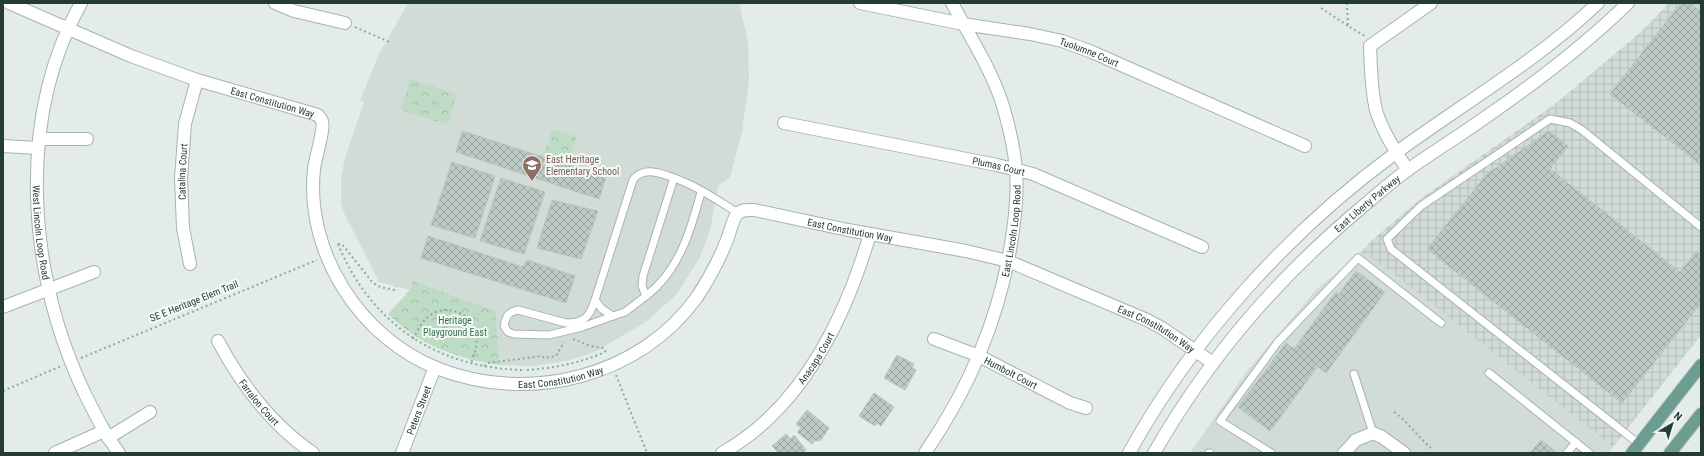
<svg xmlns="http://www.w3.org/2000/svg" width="1704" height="456" viewBox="0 0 1704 456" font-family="'Roboto Condensed',sans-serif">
	<defs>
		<pattern id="industrial-grid" width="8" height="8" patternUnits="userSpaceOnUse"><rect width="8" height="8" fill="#d2dcd7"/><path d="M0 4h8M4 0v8" fill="none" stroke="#b4beb9"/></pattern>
		<pattern id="forest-crowns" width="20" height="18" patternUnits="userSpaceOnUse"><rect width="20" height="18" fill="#bedbc6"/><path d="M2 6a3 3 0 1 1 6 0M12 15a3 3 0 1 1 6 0" fill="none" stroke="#a3bdab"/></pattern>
		<pattern id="building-cross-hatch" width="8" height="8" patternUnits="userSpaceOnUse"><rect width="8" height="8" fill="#bcc9c4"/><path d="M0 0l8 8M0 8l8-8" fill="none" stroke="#99a4a0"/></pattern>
	</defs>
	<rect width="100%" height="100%" fill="#e3ece8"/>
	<g fill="#d2dcd7">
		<path d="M408 3H739L748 41 749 80 742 132 730 177 718 186 710 231 699 259 677 294 646 322 595 352 567 361 533 366 499 365 496 311 413 281 410 290 379 282 343 211 341 201V177L345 158 364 102 360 101 378 56Z"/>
		<path d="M1361 252 1391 272 1613 447 1608 453H1190L1247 371 1317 289Z"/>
	</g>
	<path fill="url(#industrial-grid)" d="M1669 3H1701V335L1613 447 1391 272 1361 252 1371 241 1423 197 1555 104 1641 32Z"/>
	<g fill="url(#forest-crowns)">
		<path d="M410 79 457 94 448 125 401 110Z"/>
		<path d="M552 129 577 137 568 161 544 154Z"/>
		<path d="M413 281 496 311 499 365C454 357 422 347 388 314L410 290Z"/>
	</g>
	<g fill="url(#building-cross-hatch)" stroke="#b6c5bf">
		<path d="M1681 3H1690L1701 12V165L1610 94Z"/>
		<path d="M462 131 606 177 599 199 456 152Z"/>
		<path d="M1549 131 1568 146 1550 169 1680 272 1697 251 1701 255V303L1622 403 1427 249 1487 174Z"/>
		<path d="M452 162 495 176 475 238 431 225Z"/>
		<path d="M501 178 545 192 524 254 480 241Z"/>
		<path d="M552 200 598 211 581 259 537 248Z"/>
		<path d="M428 236 523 267 527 260 575 276 566 303 421 258Z"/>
		<path d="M1356 271 1385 292 1368 315 1339 294Z"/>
		<path d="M1336 292 1368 315 1326 373 1294 349Z"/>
		<path d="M1286 343 1318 366 1270 431 1238 407Z"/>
		<path d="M897 355 914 364 912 368 916 370 905 390 884 378Z"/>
		<path d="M874 393 894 407 881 426 877 423 875 426 859 416Z"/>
		<path d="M807 410 829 428 821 440 818 441 816 440 812 444 797 432 801 428 796 424Z"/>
		<path d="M786 434 791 439 794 435 806 450 802 453H779L772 446Z"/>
		<path d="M1541 440 1556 452 1555 453H1530Z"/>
	</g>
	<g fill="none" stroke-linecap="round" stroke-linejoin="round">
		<defs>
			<g id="service">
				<path d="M701 192C691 230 679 271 646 296L642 286 643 276 674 178C697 186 717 200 738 213"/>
				<path d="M646 296 625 312 613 316 602 309 595 300 633 180C643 166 660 173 674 178"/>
				<path d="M595 300C590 316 585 323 566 323L518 310C508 312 506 316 504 326L508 332 514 334 549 335 582 327 613 316"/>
				<path d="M1489 373 1589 453"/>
				<path d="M1354 374 1373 433"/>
				<path d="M1639 444 1391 249 1387 239 1421 206 1550 119 1570 123 1582 130 1701 227"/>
				<path d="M1209 453H1210"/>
				<path d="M1271 453 1220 421 1277 343 1358 258 1441 323"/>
				<path d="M1567 453 1576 442"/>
			</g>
			<g id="minor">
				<path id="s1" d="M9 3 131 56 197 80 318 115C319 117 321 118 322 121 325 128 315 159 314 169 305 253 361 339 439 369 529 404 640 377 697 297 709 279 719 260 727 240 730 233 732 221 737 214 742 209 748 210 754 210L848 230 966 251 1008 261 1147 320 1162 328 1213 363"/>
				<path id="s2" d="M81 3C16 120 28 271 83 390 94 412 104 433 119 453"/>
				<path d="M275 3 294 11 345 23"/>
				<path id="s3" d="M860 3 963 24 1030 34 1062 41 1092 52 1305 146"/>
				<path id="s4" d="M784 123 997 165 1033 174 1202 247"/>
				<path d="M39 139H87"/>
				<path d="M3 146 38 148"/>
				<path d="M1408 170C1397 155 1381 128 1376 110 1371 90 1371 68 1370 46L1431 3"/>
				<path id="s5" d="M190 264 183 228 181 178 185 124 197 80"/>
				<path d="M3 307 94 272"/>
				<path id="s6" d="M934 339 979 356 1070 403 1086 408"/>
				<path id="s7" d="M218 341C241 384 272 425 313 453"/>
				<path d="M108 438 150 412"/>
				<path d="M55 453 104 431"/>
				<path id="s8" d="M402 453 435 367"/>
				<path id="s9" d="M722 453C802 408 845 319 870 234"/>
				<path id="s10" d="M925 453C969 388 998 322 1011 244 1015 220 1018 194 1016 169 1014 148 1009 126 1003 106 992 70 970 37 952 3"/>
				<path d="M1344 453 1356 440 1373 433 1382 437 1404 453"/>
			</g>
			<g id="tertiary">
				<path d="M1129 453C1192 338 1290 230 1397 152 1464 103 1537 61 1598 3"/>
				<path id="s11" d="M1154 453C1211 354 1280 275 1368 202 1381 191 1395 179 1409 169 1433 152 1459 136 1483 119 1534 84 1584 46 1628 3"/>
			</g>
			<g id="primary">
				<path d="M1632 453 1701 365"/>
				<path d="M1670 453 1701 414"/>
			</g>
		</defs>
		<use href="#service" stroke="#a6b4af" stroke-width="9"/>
		<use href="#minor" stroke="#a6b4af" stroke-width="14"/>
		<use href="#tertiary" stroke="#a6b4af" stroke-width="14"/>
		<use href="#primary" stroke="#c2c8c6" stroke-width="14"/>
		<g stroke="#87ada0" stroke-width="2" stroke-dasharray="2 3" stroke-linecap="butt">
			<path d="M1347 3 1348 26 1365 36"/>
			<path d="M1321 8 1348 26"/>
			<path d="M355 27 389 42"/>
			<path d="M338 244C371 324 437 368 523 370"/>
			<path d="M338 244H342L373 283 380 287 394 290 396 286"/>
			<path d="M413 339C418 330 423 319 432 314 448 304 473 314 476 333 478 344 475 353 471 363"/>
			<path d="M573 339 590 346 604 348 606 353"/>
			<path d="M81 358 317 260"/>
			<path d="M484 366 488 363 542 356 544 358 556 356 564 342"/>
			<path d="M527 370C555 368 580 363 605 352"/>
			<path d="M616 375 647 453"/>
			<path d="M3 391 61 366"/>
			<path d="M1394 412C1408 422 1418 437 1431 448"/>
		</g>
		<use href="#service" stroke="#fff" stroke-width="7"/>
		<use href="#minor" stroke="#fff" stroke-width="12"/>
		<use href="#tertiary" stroke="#fff" stroke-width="12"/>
		<use href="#primary" stroke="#6c9d90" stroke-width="12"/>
	</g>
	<defs>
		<symbol id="school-pin" viewBox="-11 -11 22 30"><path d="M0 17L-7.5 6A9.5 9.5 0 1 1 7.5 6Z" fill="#8d6e63" stroke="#f4f9f6"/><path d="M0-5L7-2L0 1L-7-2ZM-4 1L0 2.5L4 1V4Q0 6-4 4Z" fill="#fff"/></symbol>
	</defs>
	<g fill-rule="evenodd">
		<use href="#school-pin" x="521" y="154" width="22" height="30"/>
	</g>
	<g text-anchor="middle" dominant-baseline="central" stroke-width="4" stroke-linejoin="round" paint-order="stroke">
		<g font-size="10" fill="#253c35" stroke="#f4f9f6">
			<text stroke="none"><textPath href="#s3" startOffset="235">Tuolumne Court</textPath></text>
			<text stroke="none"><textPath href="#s1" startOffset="282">East Constitution Way</textPath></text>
			<text stroke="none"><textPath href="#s4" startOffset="219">Plumas Court</textPath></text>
			<text stroke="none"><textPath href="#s5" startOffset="93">Catalina Court</textPath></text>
			<text stroke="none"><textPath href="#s11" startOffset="330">East Liberty Parkway</textPath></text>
			<text stroke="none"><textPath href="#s1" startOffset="1134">East Constitution Way</textPath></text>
			<text stroke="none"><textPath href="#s10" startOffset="241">East Lincoln Loop Road</textPath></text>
			<text stroke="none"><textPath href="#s2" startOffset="237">West Lincoln Loop Road</textPath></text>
			<text transform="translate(194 301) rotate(-22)">SE E Heritage Elem Trail</text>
			<text stroke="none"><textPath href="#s1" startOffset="1458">East Constitution Way</textPath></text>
			<text stroke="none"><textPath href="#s9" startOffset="135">Anacapa Court</textPath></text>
			<text stroke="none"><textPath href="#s6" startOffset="84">Humbolt Court</textPath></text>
			<text stroke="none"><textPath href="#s1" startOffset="762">East Constitution Way</textPath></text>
			<text stroke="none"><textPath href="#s7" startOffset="74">Farralon Court</textPath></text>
			<text stroke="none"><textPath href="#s8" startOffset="46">Peters Street</textPath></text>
		</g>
		<g font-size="10" fill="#785e54" stroke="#f4f9f6" text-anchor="start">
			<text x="546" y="159">East Heritage<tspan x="546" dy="12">Elementary School</tspan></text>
		</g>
		<g font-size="10" fill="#326f49" stroke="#f4f9f6">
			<text x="455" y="320">Heritage<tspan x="455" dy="12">Playground East</tspan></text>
		</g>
	</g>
	<rect width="1704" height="456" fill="none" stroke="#253c35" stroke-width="8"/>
	<g transform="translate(1672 424) rotate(38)" stroke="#f4f9f6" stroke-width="3" paint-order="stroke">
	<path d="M0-3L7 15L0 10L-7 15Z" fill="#253c35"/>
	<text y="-6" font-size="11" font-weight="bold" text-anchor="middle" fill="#253c35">N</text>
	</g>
</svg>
